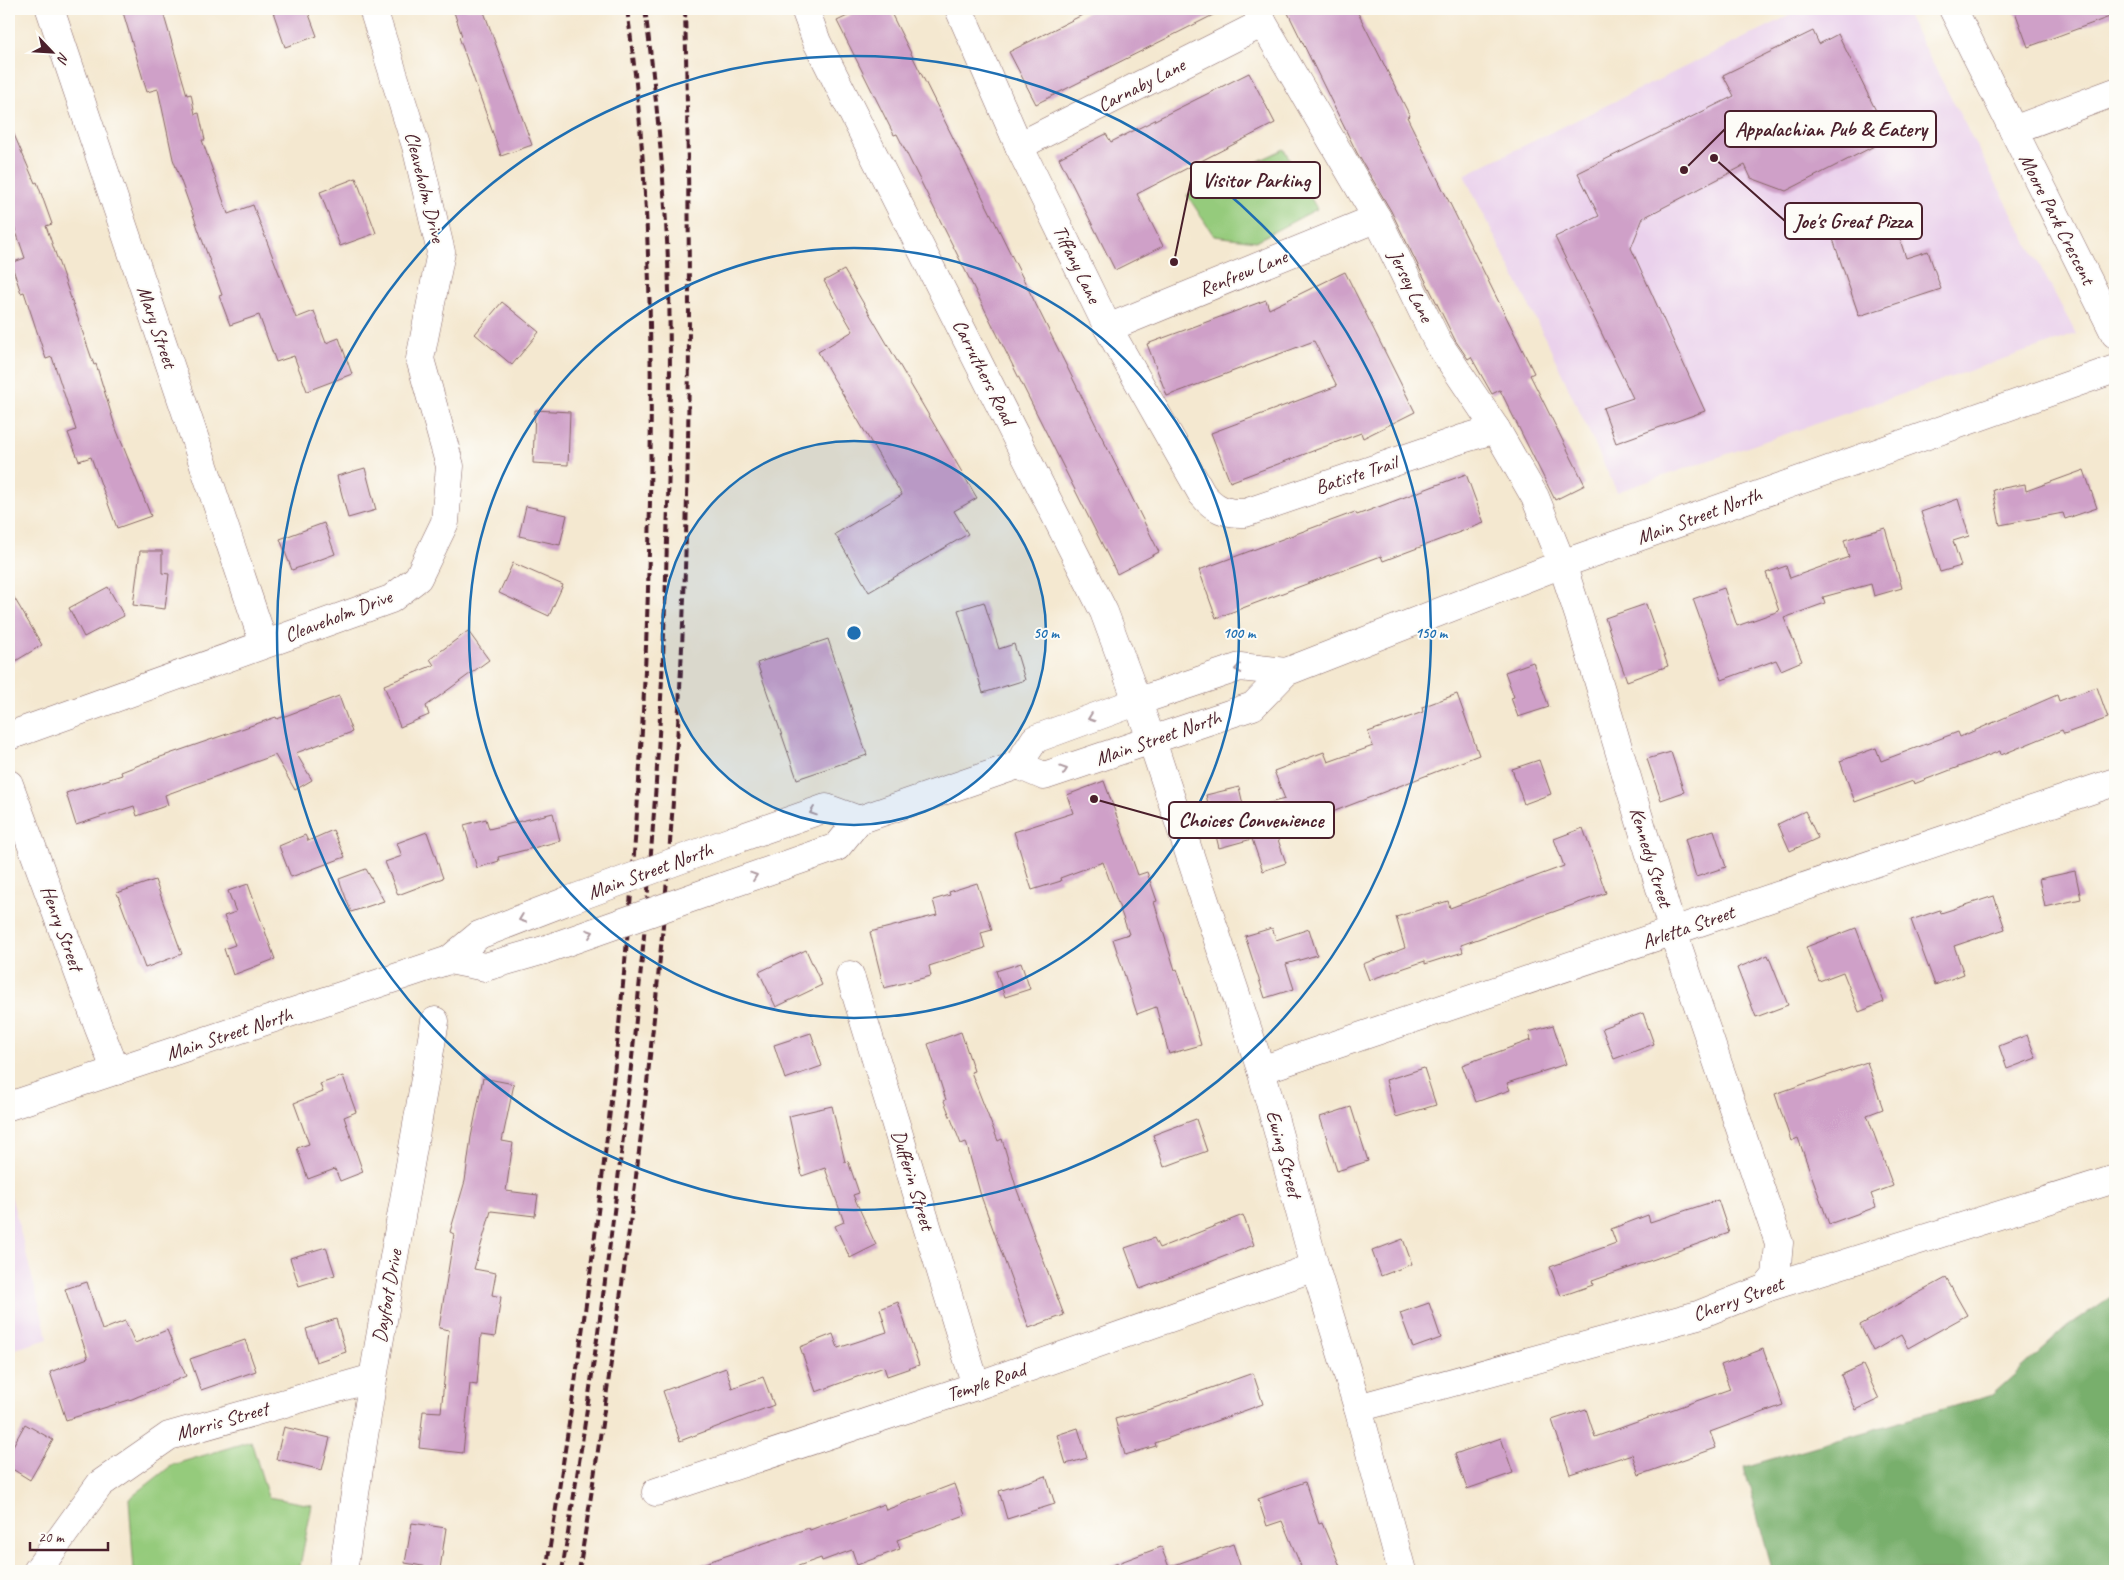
<svg xmlns="http://www.w3.org/2000/svg" width="2124" height="1580" viewBox="0 0 2124 1580" font-family="Caveat,sans-serif">
	<rect width="100%" height="100%" fill="#fdfcf7"/>
	<filter id="ink" filterUnits="userSpaceOnUse"><feTurbulence type="fractalNoise" baseFrequency=".02" numOctaves="2"/><feDisplacementMap in="SourceGraphic" scale="10" xChannelSelector="R" yChannelSelector="G"/><feConvolveMatrix kernelMatrix="1 2 1 2 8 2 1 2 1" color-interpolation-filters="sRGB"/></filter>
	<filter id="wash" filterUnits="userSpaceOnUse"><feTurbulence type="fractalNoise" baseFrequency=".0096" numOctaves="4" result="noise"/><feDisplacementMap in="SourceGraphic" scale="20" xChannelSelector="R" yChannelSelector="G"/><feGaussianBlur stdDeviation="1.12" result="paint"/><feColorMatrix in="noise" values="0 0 0 0 0 0 0 0 0 0 0 0 0 0 0 0 0 1.4 0 .05"/><feComposite in="paint" operator="in"/></filter>
	<g filter="url(#wash)">
		<rect width="100%" height="100%" fill="#f4e8d0"/>
		<g fill="#ead1ec">
			<path d="M1803 9H1904L2076 334 1617 492 1549 346 1464 175Z"/>
			<path d="M9 1188 48 1339 9 1351Z"/>
		</g>
		<g fill="#95cb7c" stroke="#707554">
			<path d="M1284 149 1317 209 1256 241 1214 236 1187 195Z"/>
			<path d="M251 1441 268 1497 312 1505 299 1571H134L129 1499 172 1465Z"/>
		</g>
		<path fill="#78af6c" stroke="#61674c" d="M2115 1294V1571H1765L1772 1569 1744 1467 1992 1395 2068 1326Z"/>
		<g id="blocks">
			<g fill="#cfa0c8">
				<path d="M122 9H162L187 95 191 94 195 114 199 113 205 140H202L228 214 253 205 296 318 314 311 326 343 339 338 352 374 307 391 294 356 276 362 259 315 230 325 219 296 222 295 173 159 158 89 147 92Z"/>
				<path d="M272 9H307L317 36 285 47Z"/>
				<path d="M453 9H483L532 145 501 156 459 37 462 36Z"/>
				<path d="M862 9H889L1159 552 1117 574 897 134 894 135 837 21Z"/>
				<path d="M1094 9H1225L1036 104 1009 52Z"/>
				<path d="M1286 9H1356L1410 116 1407 117 1534 373 1530 375 1585 485 1555 500 1500 390 1492 394 1471 357 1468 359 1455 340 1391 211 1357 153Z"/>
				<path d="M2014 9H2115V15L2028 47Z"/>
				<path d="M1813 31 1819 44 1838 34 1886 131 1882 142 1786 191 1751 178 1745 165 1643 218 1631 248 1705 411 1616 443 1603 408 1633 398 1555 237 1599 216 1578 173 1734 96 1723 75Z"/>
				<path d="M1249 73 1275 123 1137 194 1163 246 1115 270 1059 158 1106 134 1111 142Z"/>
				<path d="M9 123 35 183 37 182 52 224 46 226 94 365 96 364 115 426 151 516 117 528 91 457 79 461 68 433 76 430 52 357 46 359 24 292 21 293 11 263 25 258 9 211Z"/>
				<path d="M356 178 376 233 340 246 320 192Z"/>
				<path d="M1891 213 1906 258 1928 251 1941 289 1859 316 1831 233Z"/>
				<path d="M844 270 977 498 954 511 968 534 869 592 835 534 902 495 818 352 853 331 824 281Z"/>
				<path d="M1345 272 1415 412 1363 438 1361 433 1230 482 1211 433 1337 386 1314 341 1167 396 1147 344 1266 300 1269 309Z"/>
				<path d="M502 302 539 332 512 365 475 334Z"/>
				<path d="M535 410 570 412 568 465 533 463Z"/>
				<path d="M365 468 376 510 348 518 337 476Z"/>
				<path d="M2084 470 2097 508 2065 519 2063 513 2000 525 1993 490 2025 484 2026 491Z"/>
				<path d="M1466 474 1484 523 1383 561 1381 556 1216 618 1199 570 1355 512 1357 515Z"/>
				<path d="M1958 499 1969 536 1953 541 1961 566 1940 572 1921 512Z"/>
				<path d="M526 506 567 515 560 545 519 536Z"/>
				<path d="M324 523 335 554 292 570 280 539Z"/>
				<path d="M1885 528 1902 588 1874 596 1871 584 1823 597 1825 603 1784 618 1802 661 1781 670 1776 660 1722 680 1693 599 1724 588 1737 626 1779 611 1766 573 1786 566 1790 578 1849 557 1844 540Z"/>
				<path d="M140 551H162V573L169 574 165 609 133 605Z"/>
				<path d="M513 563 563 585 549 616 499 593Z"/>
				<path d="M108 587 124 616 84 637 69 608Z"/>
				<path d="M9 589 42 645 9 665Z"/>
				<path d="M984 602 999 649 1014 644 1025 680 983 693 958 610Z"/>
				<path d="M1646 604 1668 666 1627 681 1605 618Z"/>
				<path d="M468 631 489 660 426 706 429 715 400 727 384 685 434 665 430 659Z"/>
				<path d="M828 639 867 755 797 779 757 663Z"/>
				<path d="M1533 662 1549 707 1518 717 1511 698 1514 697 1505 672Z"/>
				<path d="M2097 687 2108 718 2064 734 2062 730 2001 755 2000 751 1914 784 1913 781 1855 802 1840 761 1876 748 1881 761 1958 732 1960 737 2057 695 2059 701Z"/>
				<path d="M1457 694 1479 755 1317 818 1314 810 1273 825 1286 863 1263 871 1252 839 1219 848 1206 795 1239 787 1244 809 1285 799 1274 771 1324 752 1328 762 1373 746 1368 732 1423 712 1422 707Z"/>
				<path d="M339 696 352 732 296 753 312 780 295 790 275 755 165 795 168 805 137 816 134 806 76 825 66 793 122 775 121 772 152 760 276 717 277 719Z"/>
				<path d="M1671 752 1684 792 1661 800 1647 759Z"/>
				<path d="M1539 760 1551 794 1524 804 1512 769Z"/>
				<path d="M1104 781 1138 875 1147 872 1157 901 1154 902 1175 970 1177 969 1190 1008 1201 1045 1169 1054 1156 1007 1137 1014 1113 939 1129 934 1103 862 1060 878 1061 881 1032 890 1014 832 1073 813 1067 795Z"/>
				<path d="M1805 811 1818 838 1790 851 1778 824Z"/>
				<path d="M553 813 560 841 498 857 499 861 477 868 464 825 486 819 489 829Z"/>
				<path d="M1583 828 1606 893 1461 945 1463 952 1425 964V961L1369 980 1363 964 1405 948 1396 917 1448 901 1450 908 1564 866 1554 839Z"/>
				<path d="M333 830 345 857 291 877 279 846 305 835 308 841Z"/>
				<path d="M1714 830 1726 867 1696 877 1685 839Z"/>
				<path d="M427 832 443 878 398 895 385 862 402 856 397 843Z"/>
				<path d="M366 869 384 901 351 912 339 879Z"/>
				<path d="M2075 871 2081 899 2045 907 2039 879Z"/>
				<path d="M155 880 182 954 145 968 117 893Z"/>
				<path d="M977 883 992 930 981 933 985 948 929 966 931 976 884 988 870 932 937 915 933 900 950 895 949 892Z"/>
				<path d="M248 884 275 959 233 975 224 949 235 945 224 916 236 912 228 891Z"/>
				<path d="M1994 896 2005 929 1954 946 1964 974 1935 985 1911 920 1940 910 1941 913Z"/>
				<path d="M1272 928 1276 940 1309 929 1317 955 1286 964 1294 989 1265 998 1245 936Z"/>
				<path d="M1856 928 1884 1002 1859 1012 1843 972 1819 981 1806 947Z"/>
				<path d="M806 950 822 985 776 1007 759 972Z"/>
				<path d="M1768 955 1788 1005 1756 1017 1737 968Z"/>
				<path d="M1021 963 1030 989 1005 997 996 971Z"/>
				<path d="M1643 1013 1654 1044 1614 1059 1602 1028Z"/>
				<path d="M1553 1025 1566 1064 1507 1083 1510 1090 1476 1102 1462 1065 1531 1040 1529 1032Z"/>
				<path d="M961 1032 974 1071 971 1072 998 1141 1002 1139 1017 1190 1064 1315 1029 1328 981 1196 966 1142 961 1144 944 1101 946 1100 928 1044Z"/>
				<path d="M811 1033 822 1066 785 1079 774 1045Z"/>
				<path d="M2027 1035 2036 1058 2007 1069 1999 1046Z"/>
				<path d="M1867 1062 1883 1109 1867 1115 1893 1186 1871 1194 1876 1207 1829 1224 1798 1138 1791 1141 1775 1094Z"/>
				<path d="M1424 1068 1436 1105 1396 1117 1386 1080Z"/>
				<path d="M343 1076 356 1112 344 1117 363 1172 340 1181 335 1169 308 1179 297 1148 309 1144 294 1103 323 1092 320 1084Z"/>
				<path d="M483 1078 514 1084 502 1141 513 1143 506 1191 538 1195 535 1216 491 1211 474 1269 496 1273 492 1295 501 1297 495 1337 481 1335 477 1385 470 1384 463 1453 419 1448 423 1411 441 1412 449 1330 439 1328 454 1234 450 1232 465 1181 471 1137Z"/>
				<path d="M832 1106 845 1162 848 1161 859 1193 853 1195 876 1245 850 1258 835 1226 844 1222 825 1168 802 1176 789 1116Z"/>
				<path d="M1351 1107 1368 1161 1337 1171 1320 1117Z"/>
				<path d="M1196 1119 1207 1151 1164 1167 1153 1135Z"/>
				<path d="M1718 1200 1729 1233 1592 1281 1593 1285 1561 1296 1550 1267 1616 1243 1611 1229 1648 1215 1650 1222Z"/>
				<path d="M1243 1215 1254 1245 1140 1289 1125 1248 1154 1238 1159 1248Z"/>
				<path d="M1403 1239 1412 1264 1381 1276 1372 1251Z"/>
				<path d="M326 1247 335 1275 299 1286 290 1258Z"/>
				<path d="M1946 1278 1967 1315 1908 1348 1901 1335 1873 1351 1860 1325Z"/>
				<path d="M87 1282 102 1330 125 1321 135 1343 167 1330 186 1376 132 1399 66 1420 50 1372 88 1358 65 1289Z"/>
				<path d="M898 1302 919 1365 887 1376 884 1367 816 1392 800 1347 833 1334 838 1348 887 1332 880 1309Z"/>
				<path d="M1429 1303 1441 1338 1413 1348 1400 1313Z"/>
				<path d="M336 1319 346 1352 316 1362 306 1329Z"/>
				<path d="M245 1340 256 1371 201 1390 190 1359Z"/>
				<path d="M1763 1349 1783 1405 1710 1432 1716 1448 1639 1475 1632 1454 1570 1474 1552 1420 1586 1409 1595 1437 1730 1389 1721 1365Z"/>
				<path d="M1863 1365 1879 1399 1856 1410 1841 1375Z"/>
				<path d="M726 1368 732 1388 763 1377 774 1405 680 1441 663 1391Z"/>
				<path d="M1253 1373 1263 1404 1155 1443 1156 1446 1125 1455 1115 1419 1154 1408Z"/>
				<path d="M25 1424 53 1440 30 1480 9 1467V1453Z"/>
				<path d="M284 1427 330 1438 322 1470 276 1459Z"/>
				<path d="M1078 1428 1087 1458 1066 1464 1057 1435Z"/>
				<path d="M1501 1438 1513 1473 1467 1489 1455 1454Z"/>
				<path d="M1046 1476 1055 1504 1007 1519 999 1491Z"/>
				<path d="M1305 1482 1319 1524 1322 1523 1342 1571H1303L1282 1521 1267 1526 1258 1499Z"/>
				<path d="M954 1484 965 1515 897 1540 900 1549 857 1565 852 1550 822 1561 821 1558 784 1571H694L693 1567 809 1528 810 1530 831 1522 832 1523 884 1504 886 1510Z"/>
				<path d="M412 1523 446 1528 440 1569 405 1563Z"/>
				<path d="M1233 1544 1242 1571H1102V1569L1161 1547 1169 1567Z"/>
			</g>
		</g>
	</g>
	<g filter="url(#ink)">
		<use href="#blocks" fill-opacity="0" stroke="#866565" stroke-width="1"/>
		<g fill="none" stroke-linecap="round" stroke-linejoin="round">
			<defs>
				<g id="street">
					<path d="M50 9 264 644"/>
					<path d="M805 9 817 42 1104 612 1152 741 1261 1070 1315 1267 1358 1408 1402 1571"/>
					<path d="M959 9 1019 146 1108 328 1202 494C1214 509 1226 514 1245 513L1462 439 1496 429"/>
					<path d="M1257 9 1263 23 1377 218 1437 341 1496 429 1535 497 1562 564 1579 616 1673 932 1779 1243 1776 1276 1766 1288"/>
					<path d="M1953 9 2115 334"/>
					<path d="M2013 130 2115 92"/>
					<path d="M1019 146 1263 23"/>
					<path d="M1108 328 1377 218"/>
					<path d="M9 736 391 599 418 578 445 522 450 466 420 359 441 252 416 146 373 9"/>
					<path d="M9 784 98 1026 116 1071"/>
					<path d="M850 975 976 1386"/>
					<path d="M1261 1070 2115 782"/>
					<path d="M1358 1408 1698 1315 1766 1288 2115 1179"/>
					<path d="M656 1492 976 1386 1315 1267"/>
					<path d="M37 1571 100 1484 169 1436 373 1378"/>
					<path d="M343 1571 373 1378 435 1021"/>
				</g>
				<g id="primary">
					<path d="M1018 765 1044 776 1253 706 1286 672 1562 564 2115 369"/>
					<path d="M734 840 826 808 859 820"/>
					<path d="M708 892 837 847 859 820 1018 765 1035 739 1136 702 1240 667 1286 672"/>
					<path d="M449 960 485 967 544 950"/>
					<path d="M9 1106 449 960 479 935 567 901"/>
				</g>
			</defs>
			<use href="#street" stroke="#866565" stroke-width="29"/>
			<use href="#primary" stroke="#866565" stroke-width="29"/>
			<use href="#street" stroke="#fff" stroke-width="28"/>
			<use href="#primary" stroke="#fff" stroke-width="28"/>
			<g stroke="#4a1f2b" stroke-width="4" stroke-dasharray="8 4" stroke-linecap="butt">
				<path d="M546 1571C601 1233 641 894 649 552 653 370 652 189 627 9"/>
				<path d="M562 1571C615 1241 656 910 666 576 669 471 672 365 668 260 664 176 656 92 645 9"/>
				<path d="M579 1571C622 1306 657 1041 675 773 692 518 691 264 685 9"/>
			</g>
			<defs>
				<g id="primary-bridge">
					<path d="M567 901 734 840"/>
					<path d="M544 950 708 892"/>
				</g>
			</defs>
			<use href="#primary-bridge" stroke="#866565" stroke-width="29" stroke-linecap="butt"/>
			<use href="#primary-bridge" stroke="#fff" stroke-width="28"/>
		</g>
		<defs><path id="oneway-chevron" d="M-2-3.5L2.5 0L-2 3.5" fill="none" stroke-width="1.6" stroke-linecap="round" stroke-linejoin="round" transform="scale(1.25)"/></defs>
		<g stroke="#ae9aa0">
			<use href="#oneway-chevron" transform="translate(1238 669) rotate(171)"/>
			<use href="#oneway-chevron" transform="translate(1091 718) rotate(160)"/>
			<use href="#oneway-chevron" transform="translate(1064 770) rotate(-18)"/>
			<use href="#oneway-chevron" transform="translate(813 812) rotate(161)"/>
			<use href="#oneway-chevron" transform="translate(754 876) rotate(-19)"/>
			<use href="#oneway-chevron" transform="translate(522 919) rotate(159)"/>
			<use href="#oneway-chevron" transform="translate(590 933) rotate(-19)"/>
		</g>
	</g>
	<circle cx="854" cy="633" r="192" fill="#1f6fb2" fill-opacity=".12"/>
	<g fill="none" stroke="#1f6fb2" stroke-width="2.5">
		<circle cx="854" cy="633" r="192"/>
		<circle cx="854" cy="633" r="385"/>
		<circle cx="854" cy="633" r="577"/>
	</g>
	<g text-anchor="middle" dominant-baseline="central" stroke-width="4" stroke-linejoin="round" paint-order="stroke">
		<g font-size="20" fill="#4a1f2b" stroke="#fdfcf7">
			<text transform="translate(1141 85) rotate(-27)">Carnaby Lane</text>
			<text transform="translate(425 187) rotate(76)">Cleaveholm Drive</text>
			<text transform="translate(2057 219) rotate(63)">Moore Park Crescent</text>
			<text transform="translate(1077 264) rotate(64)">Tiffany Lane</text>
			<text transform="translate(1243 273) rotate(-22)">Renfrew Lane</text>
			<text transform="translate(1411 286) rotate(64)">Jersey Lane</text>
			<text transform="translate(157 327) rotate(71)">Mary Street</text>
			<text transform="translate(984 372) rotate(63)">Carruthers Road</text>
			<text transform="translate(1356 475) rotate(-18)">Batiste Trail</text>
			<text transform="translate(1699 516) rotate(-20)">Main Street North</text>
			<text transform="translate(338 616) rotate(-21)">Cleaveholm Drive</text>
			<text transform="translate(1158 738) rotate(-19)">Main Street North</text>
			<text transform="translate(1651 857) rotate(73)">Kennedy Street</text>
			<text transform="translate(650 871) rotate(-20)">Main Street North</text>
			<text transform="translate(1688 927) rotate(-19)">Arletta Street</text>
			<text transform="translate(62 928) rotate(70)">Henry Street</text>
			<text transform="translate(229 1034) rotate(-18)">Main Street North</text>
			<text transform="translate(1284 1154) rotate(75)">Ewing Street</text>
			<text transform="translate(913 1180) rotate(73)">Dufferin Street</text>
			<text transform="translate(387 1296) rotate(-80)">Dayfoot Drive</text>
			<text transform="translate(1738 1299) rotate(-20)">Cherry Street</text>
			<text transform="translate(986 1382) rotate(-19)">Temple Road</text>
			<text transform="translate(222 1421) rotate(-16)">Morris Street</text>
		</g>
	</g>
	<circle cx="854" cy="633" r="8" fill="#1f6fb2" stroke="#fdfcf7" stroke-width="2.5"/>
	<g font-size="15" text-anchor="middle" font-weight="bold" fill="#1f6fb2" stroke="#fdfcf7" stroke-width="4" stroke-linejoin="round" paint-order="stroke">
		<text x="1046" y="638">50 m</text>
		<text x="1239" y="638">100 m</text>
		<text x="1431" y="638">150 m</text>
	</g>
	<path fill="none" stroke="#4a1f2b" stroke-width="2" d="M1684 170L1725 129M1174 262L1191 180M1714 158L1785 221M1094 799L1169 820"/>
	<g fill="#4a1f2b" stroke="#fdfcf7" stroke-width="2">
		<circle cx="1684" cy="170" r="5"/>
		<circle cx="1174" cy="262" r="5"/>
		<circle cx="1714" cy="158" r="5"/>
		<circle cx="1094" cy="799" r="5"/>
	</g>
	<g fill="#fdfcf7" stroke="#4a1f2b" stroke-width="2">
		<rect x="1725" y="111" width="211" height="36" rx="5"/>
		<rect x="1191" y="162" width="129" height="36" rx="5"/>
		<rect x="1785" y="203" width="137" height="36" rx="5"/>
		<rect x="1169" y="802" width="165" height="36" rx="5"/>
	</g>
	<g font-size="21" text-anchor="middle" font-weight="bold" fill="#4a1f2b">
		<text x="1831" y="136">Appalachian Pub &amp; Eatery</text>
		<text x="1256" y="187">Visitor Parking</text>
		<text x="1853" y="228">Joe's Great Pizza</text>
		<text x="1251" y="827">Choices Convenience</text>
	</g>
	<rect width="2124" height="1580" fill="none" stroke="#fdfcf7" stroke-width="30"/>
	<g transform="translate(52 52) rotate(115)" stroke="#fdfcf7" stroke-width="4" paint-order="stroke">
	<path d="M0-4L9 19L0 12L-9 19Z" fill="#4a1f2b"/>
	<text y="-8" font-size="14" font-weight="bold" text-anchor="middle" fill="#4a1f2b">N</text>
	</g>
	<path d="M30 1542v8h78v-8" fill="none" stroke="#4a1f2b" stroke-width="2.5"/>
	<text x="38" y="1542" font-size="15" fill="#4a1f2b" stroke="#fdfcf7" stroke-width="4" paint-order="stroke">20 m</text>
</svg>
